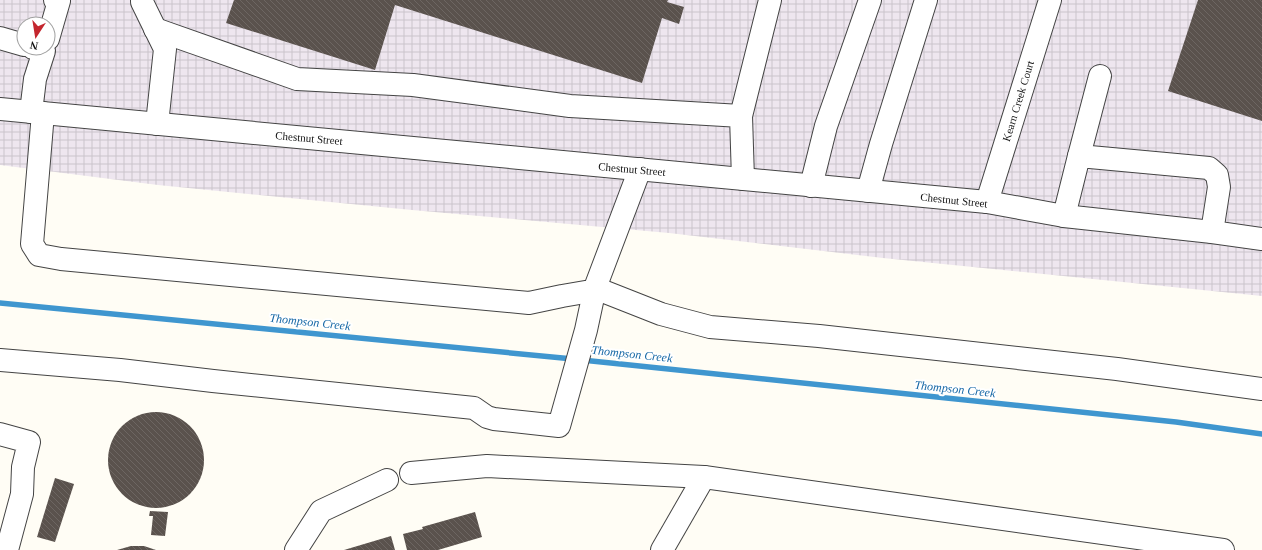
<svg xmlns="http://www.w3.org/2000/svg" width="1262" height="550" viewBox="0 0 1262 550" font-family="'Times New Roman',serif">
	<defs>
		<pattern id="industrial-grid" width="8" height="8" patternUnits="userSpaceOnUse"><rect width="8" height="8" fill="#eee6ef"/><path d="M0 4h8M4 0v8" fill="none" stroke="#cbc4cc"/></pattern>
		<pattern id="building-back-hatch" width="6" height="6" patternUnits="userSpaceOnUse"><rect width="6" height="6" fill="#5a524d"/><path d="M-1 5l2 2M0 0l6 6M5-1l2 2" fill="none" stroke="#6d6662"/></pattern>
	</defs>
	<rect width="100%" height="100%" fill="#fffdf5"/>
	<path fill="url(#industrial-grid)" fill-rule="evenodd" d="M0 0H1262V296L883 258 669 233 412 210 158 185 0 165ZM24 24H48V48H24Z"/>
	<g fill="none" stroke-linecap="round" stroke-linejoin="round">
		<g stroke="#3f96cf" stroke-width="5.5">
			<path d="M0 303 573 359"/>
			<path d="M582 360 1176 422 1262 434"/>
		</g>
	</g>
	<g fill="url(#building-back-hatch)">
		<path d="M234 0H668L667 2 684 7 679 24 662 18 642 83 395 5 375 70 226 23Z"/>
		<path d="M1198 0H1262V121L1168 91Z"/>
		<circle cx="156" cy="460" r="48"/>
		<path d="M55 478 74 484 55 542 37 537Z"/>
		<path d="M150 511 168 512 165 536 151 535 153 516H149Z"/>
		<path d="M475 512 482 537 438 550H407L403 534 423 529 422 527Z"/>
		<path d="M391 536 395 550H344Z"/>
		<path d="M131 546H144L156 550H117Z"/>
	</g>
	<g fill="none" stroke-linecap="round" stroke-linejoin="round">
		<defs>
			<g id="minor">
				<path d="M142 0V2L165 49 157 124"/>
				<path d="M155 29 297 79 413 85 570 106 741 116 743 179"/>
				<path d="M0 38 24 45"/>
				<path d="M48 39 59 1 55 0"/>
				<path d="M0 109 987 202 1064 216 1212 232 1262 239"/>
				<path d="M31 112 35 79 44 51 33 48"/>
				<path d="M43 113 32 244 39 255 61 259 529 303 562 296 591 291 595 288 640 169"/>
				<path d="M741 116 770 0"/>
				<path d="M1079 156 1100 76"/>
				<path d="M811 186 826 126 870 0"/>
				<path d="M868 191 881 144 926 0"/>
				<path d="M987 202 1050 0"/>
				<path d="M1064 216 1079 156 1209 168 1217 175 1219 187 1212 232"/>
				<path d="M0 360 120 370 213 381 474 408 487 417 494 419 559 426 586 330 595 288 661 314 710 327 819 336 1117 369 1262 389"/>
				<path d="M0 434 29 442 23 467 22 494 7 550"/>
				<path d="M411 473 487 466 704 477 1223 550"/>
				<path d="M296 550 321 511 387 480"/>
				<path d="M662 550 704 477"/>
			</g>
		</defs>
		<use href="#minor" stroke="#444" stroke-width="24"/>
		<use href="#minor" stroke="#fff" stroke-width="22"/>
	</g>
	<g text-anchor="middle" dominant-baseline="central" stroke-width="4" stroke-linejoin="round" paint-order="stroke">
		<g font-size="11" fill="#111" stroke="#fff">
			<text transform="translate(1018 101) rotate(-73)">Kearn Creek Court</text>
			<text transform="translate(309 138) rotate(5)">Chestnut Street</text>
			<text transform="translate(632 169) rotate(5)">Chestnut Street</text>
			<text transform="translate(954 200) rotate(6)">Chestnut Street</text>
		</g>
		<g font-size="12" font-style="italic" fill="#1768a6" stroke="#fff">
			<text transform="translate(310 322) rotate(6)">Thompson Creek</text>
			<text transform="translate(632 354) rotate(6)">Thompson Creek</text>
			<text transform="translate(955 389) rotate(6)">Thompson Creek</text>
		</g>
	</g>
	<g transform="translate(36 36) rotate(192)"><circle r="19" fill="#ffffff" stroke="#a0a0a0"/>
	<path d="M0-3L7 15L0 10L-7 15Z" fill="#c4262e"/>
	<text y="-6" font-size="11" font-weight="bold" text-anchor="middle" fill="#111111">N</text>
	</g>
</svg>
